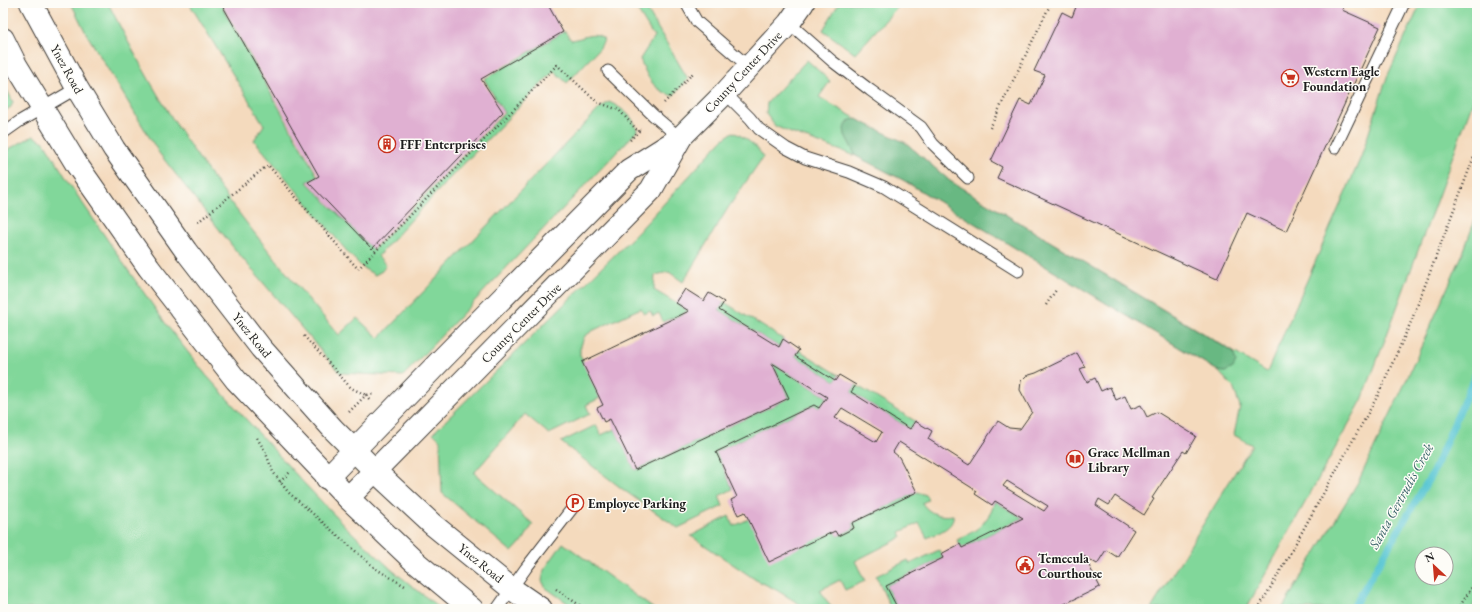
<svg xmlns="http://www.w3.org/2000/svg" width="1480" height="612" viewBox="0 0 1480 612" font-family="'EB Garamond',serif">
	<rect width="100%" height="100%" fill="#fdfcf7"/>
	<filter id="ink" filterUnits="userSpaceOnUse"><feTurbulence type="fractalNoise" baseFrequency=".025" numOctaves="2"/><feDisplacementMap in="SourceGraphic" scale="8" xChannelSelector="R" yChannelSelector="G"/><feConvolveMatrix kernelMatrix="1 2 1 2 8 2 1 2 1" color-interpolation-filters="sRGB"/></filter>
	<filter id="wash" filterUnits="userSpaceOnUse"><feTurbulence type="fractalNoise" baseFrequency=".012" numOctaves="4" result="noise"/><feDisplacementMap in="SourceGraphic" scale="16" xChannelSelector="R" yChannelSelector="G"/><feGaussianBlur stdDeviation="0.9" result="paint"/><feColorMatrix in="noise" values="0 0 0 0 0 0 0 0 0 0 0 0 0 0 0 0 0 1.4 0 .05"/><feComposite in="paint" operator="in"/></filter>
	<g filter="url(#wash)">
		<rect width="100%" height="100%" fill="#f4dabd"/>
		<g fill="#81d79a" stroke="#4e7a5b" fill-rule="evenodd">
			<path d="M71 3H108C135 56 164 109 198 157 241 219 290 278 339 335L357 318 379 338 600 108 609 102C621 107 636 118 637 131L403 376 340 373 237 252 159 153 86 33Z"/>
			<path d="M189 3H220L318 177 307 182 373 250 504 113 484 79 565 31 571 40C583 39 594 30 604 40L600 48 567 83 554 71 447 181 378 256 386 265 382 271 375 275 363 268 350 255 254 140 264 125Z"/>
			<path d="M633 3H643L688 79 673 96C652 89 648 78 640 59L654 37Z"/>
			<path d="M839 3H901L855 54 823 30Z"/>
			<path d="M1421 3H1477V90L1394 316 1362 400 1246 609H1151L1252 445 1234 435 1240 406 1233 387 1218 371 903 180 856 156 791 133 775 126 766 114 767 103 807 60 830 81 819 97 867 125 906 143 950 181 1267 372 1361 157 1387 77Z"/>
			<path d="M3 82 13 102 11 107 3 112Z"/>
			<path d="M733 132C743 136 759 147 763 157L728 208 683 282 669 272 655 275 654 290 689 311 663 322 659 313 653 316 650 311 644 314 641 308 592 331 584 337 580 349V355L600 398 586 405 590 414 549 434 525 414 474 473 533 524 524 539 512 552 442 493 440 440 433 433 639 231 722 140Z"/>
			<path d="M33 136 44 142 73 189 128 270 168 327 206 375 303 482 345 526 392 570 441 609H3V152Z"/>
			<path d="M1477 214V597L1472 609H1282L1358 482 1400 394 1463 253ZM1422 554H1446V578H1422Z"/>
			<path d="M724 302 783 339 779 347 719 310Z"/>
			<path d="M799 350 839 375 835 381 795 356Z"/>
			<path d="M772 363 827 397 819 408 814 405 716 452 733 489 719 496 723 506 678 528 625 491 561 442 596 425 601 435 615 429 635 470 789 398Z"/>
			<path d="M856 385 915 421 910 429 851 392Z"/>
			<path d="M917 492 926 495 928 500 922 503C929 514 941 517 953 515 955 528 937 533 927 538L919 523 900 532 902 537 855 561 865 581 845 590 840 580 820 590 828 603 833 609H808L773 588 756 580 691 536 729 516 734 526 749 519 835 531 838 536 854 528 852 523Z"/>
			<path d="M995 501 1023 518 962 548 957 540C974 531 980 530 991 512 993 509 992 505 995 501Z"/>
			<path d="M563 543 654 609H576L546 588 542 581 544 570Z"/>
			<path d="M939 550 943 558 886 586 898 609H891L876 576 908 560 910 564Z"/>
		</g>
		<path fill="#68b882" stroke="#426a4f" d="M856 119 906 143 950 181 1233 352 1236 362 1233 368 1225 372 1218 371 903 180 856 156 845 135 844 128 850 120Z"/>
		<g fill="none" stroke-linecap="round" stroke-linejoin="round">
			<path stroke="#5cc7d4" stroke-width="7" d="M1352 609 1433 472 1477 371"/>
		</g>
		<g id="blocks">
			<g fill="#e0b0d2" fill-rule="evenodd">
				<path d="M221 3H547L563 32 481 79 503 112 372 249 308 182 319 176Z"/>
				<path d="M1066 3H1345L1342 10 1380 27 1286 231 1247 213 1217 279 997 178 1002 167 991 161 1020 100 1031 105 1045 75 1034 71 1062 12 1072 17 1076 7Z"/>
				<path d="M685 289 704 301 709 293 724 302 719 310 779 347 783 339 799 350 795 356 835 381 839 375 856 385 851 392 910 429 915 421 932 431 928 439 969 465 998 421 1009 428 1020 429 1032 412 1020 390 1021 381 1026 376 1036 373 1077 353 1085 367 1080 369 1087 382 1095 378 1101 391 1110 387 1116 400 1125 396 1131 409 1141 405 1147 417 1157 412 1196 436 1186 453 1183 451 1152 498 1154 499 1144 515 1115 496 1109 505 1099 499 1096 505 1134 530 1117 557 1106 550 1097 564 1084 556 1100 587 1054 609H898L886 586 943 558 941 554 960 544 962 548 1023 518 995 501 992 505 975 494 977 491 899 442 893 452 899 457 917 492 852 523 854 528 838 536 835 531 769 562 745 512 738 515 731 500 737 497 716 452 814 405 819 408 827 397 772 363 789 398 635 470 610 419 604 422 597 408 603 405 582 362 689 311 676 303ZM842 408 882 432 876 442 835 418ZM1007 481 1048 506 1044 511 1003 486Z"/>
			</g>
		</g>
	</g>
	<g filter="url(#ink)">
		<use href="#blocks" fill-opacity="0" stroke="#3c3834" stroke-width="1"/>
		<g fill="none" stroke-linecap="round" stroke-linejoin="round">
			<defs>
				<g id="service">
					<path d="M686 3 697 22 749 67"/>
					<path d="M789 23 832 61 870 90 921 127 933 144 968 178"/>
					<path d="M608 71 653 115 680 138"/>
					<path d="M725 93 750 118 759 129 786 148 805 158 849 172 884 187 1018 271"/>
					<path d="M3 133 20 121 77 88"/>
					<path d="M1335 148 1404 3"/>
					<path d="M497 609 526 568 574 506"/>
				</g>
				<g id="tertiary">
					<path d="M327 478 445 356 629 170 680 138 725 93 789 23 803 3"/>
					<path d="M348 498 651 190 680 139"/>
				</g>
				<g id="secondary">
					<path d="M31 3 77 88 114 149 186 251 261 348 333 429 375 471 432 524 512 589 541 609"/>
					<path d="M3 39 16 65 77 165 149 268 236 380 348 498 413 560 472 609"/>
				</g>
			</defs>
			<use href="#service" stroke="#3c3834" stroke-width="13"/>
			<use href="#tertiary" stroke="#3c3834" stroke-width="24"/>
			<use href="#secondary" stroke="#3c3834" stroke-width="24"/>
			<g stroke="#3c3834" stroke-width="2.5" stroke-dasharray="1 3" stroke-linecap="butt">
				<path d="M664 103 694 72"/>
				<path d="M990 128 1051 3"/>
				<path d="M630 140 641 129"/>
				<path d="M198 222 268 165 358 269 557 65 597 102 619 110 636 129 640 130"/>
				<path d="M1046 305 1056 290"/>
				<path d="M304 336 351 388 366 395 375 394"/>
				<path d="M349 412 366 395 370 400"/>
				<path d="M257 438 265 451 273 472 288 492 376 569 405 586"/>
				<path d="M280 482 291 471"/>
				<path d="M556 589 585 609"/>
				<path d="M1258 609 1283 566 1377 397 1411 322 1477 149"/>
				<path d="M1458 609 1477 579"/>
			</g>
			<use href="#service" stroke="#fff" stroke-width="11"/>
			<use href="#tertiary" stroke="#fff" stroke-width="22"/>
			<use href="#secondary" stroke="#fff" stroke-width="22"/>
		</g>
	</g>
	<defs>
		<symbol id="supermarket-ring" viewBox="-11 -11 22 22"><circle r="9.5" fill="#fdfcf7" stroke="#c8321e" stroke-width="1.5"/><path d="M-6-5.5h2.5l.6 2H6L4.5 2H-2.5L-4.4-4H-6ZM-1.5 3.2a1.3 1.3 0 1 0 .1 0ZM3 3.2a1.3 1.3 0 1 0 .1 0Z" fill="#c8321e"/></symbol>
		<symbol id="building-ring" viewBox="-11 -11 22 22"><circle r="9.5" fill="#fdfcf7" stroke="#c8321e" stroke-width="1.5"/><path d="M-4-6H4V6H1V3H-1V6H-4ZM-2.5-4.3h1.7v1.8h-1.7ZM.8-4.3h1.7v1.8H.8ZM-2.5-1h1.7V.8h-1.7ZM.8-1h1.7V.8H.8Z" fill="#c8321e"/></symbol>
		<symbol id="library-ring" viewBox="-11 -11 22 22"><circle r="9.5" fill="#fdfcf7" stroke="#c8321e" stroke-width="1.5"/><path d="M-6-4Q-3-5.5-.7-3.5V5Q-3 3-6 4ZM6-4Q3-5.5 .7-3.5V5Q3 3 6 4Z" fill="#c8321e"/></symbol>
		<symbol id="parking-ring" viewBox="-11 -11 22 22"><circle r="9.5" fill="#fdfcf7" stroke="#c8321e" stroke-width="1.5"/><path d="M-3.5-5.5H1a3.5 3.5 0 0 1 0 7H-1V5.5H-3.5ZM-1-3.4V-.6H.8a1.4 1.4 0 0 0 0-2.8Z" fill="#c8321e"/></symbol>
		<symbol id="civic-ring" viewBox="-11 -11 22 22"><circle r="9.5" fill="#fdfcf7" stroke="#c8321e" stroke-width="1.5"/><path d="M-.6-6.5H3V-4.5H.6V-3L4-1V1h2V6H-6V1h2V-1L-.6-3ZM-1.2 2.5V6h2.4V2.5Z" fill="#c8321e"/></symbol>
	</defs>
	<g fill-rule="evenodd">
		<use href="#supermarket-ring" x="1280" y="68" width="20" height="20"/>
		<use href="#building-ring" x="377" y="134" width="20" height="20"/>
		<use href="#library-ring" x="1065" y="449" width="20" height="20"/>
		<use href="#parking-ring" x="565" y="493" width="20" height="20"/>
		<use href="#civic-ring" x="1015" y="555" width="20" height="20"/>
	</g>
	<g text-anchor="middle" dominant-baseline="central" stroke-width="3" stroke-linejoin="round" paint-order="stroke">
		<g font-size="13" fill="#1c1c1c" stroke="#fdfcf7">
			<text transform="translate(67 69) rotate(61)">Ynez Road</text>
			<text transform="translate(743 72) rotate(-47)">County Center Drive</text>
			<text transform="translate(521 323) rotate(-45)">County Center Drive</text>
			<text transform="translate(252 335) rotate(51)">Ynez Road</text>
			<text transform="translate(481 563) rotate(39)">Ynez Road</text>
		</g>
		<g font-size="13" font-weight="bold" fill="#1c1c1c" stroke="#fdfcf7" text-anchor="start">
			<text x="1303" y="71">Western Eagle<tspan x="1303" dy="15">Foundation</tspan></text>
			<text x="400" y="144">FFF Enterprises</text>
			<text x="1088" y="452">Grace Mellman<tspan x="1088" dy="15">Library</tspan></text>
			<text x="588" y="503">Employee Parking</text>
			<text x="1038" y="558">Temecula<tspan x="1038" dy="15">Courthouse</tspan></text>
		</g>
		<g font-size="14" font-style="italic" fill="#366066" stroke="#fdfcf7">
			<text transform="translate(1401 496) rotate(-61)">Santa Gertrudis Creek</text>
		</g>
	</g>
	<rect width="1480" height="612" fill="none" stroke="#fdfcf7" stroke-width="16"/>
	<g transform="translate(1434 566) rotate(334)"><circle r="19" fill="#fdfcf7" stroke="#a3a29f"/>
	<path d="M0-3L7 15L0 10L-7 15Z" fill="#c8321e"/>
	<text y="-6" font-size="11" font-weight="bold" text-anchor="middle" fill="#1c1c1c">N</text>
	</g>
</svg>
